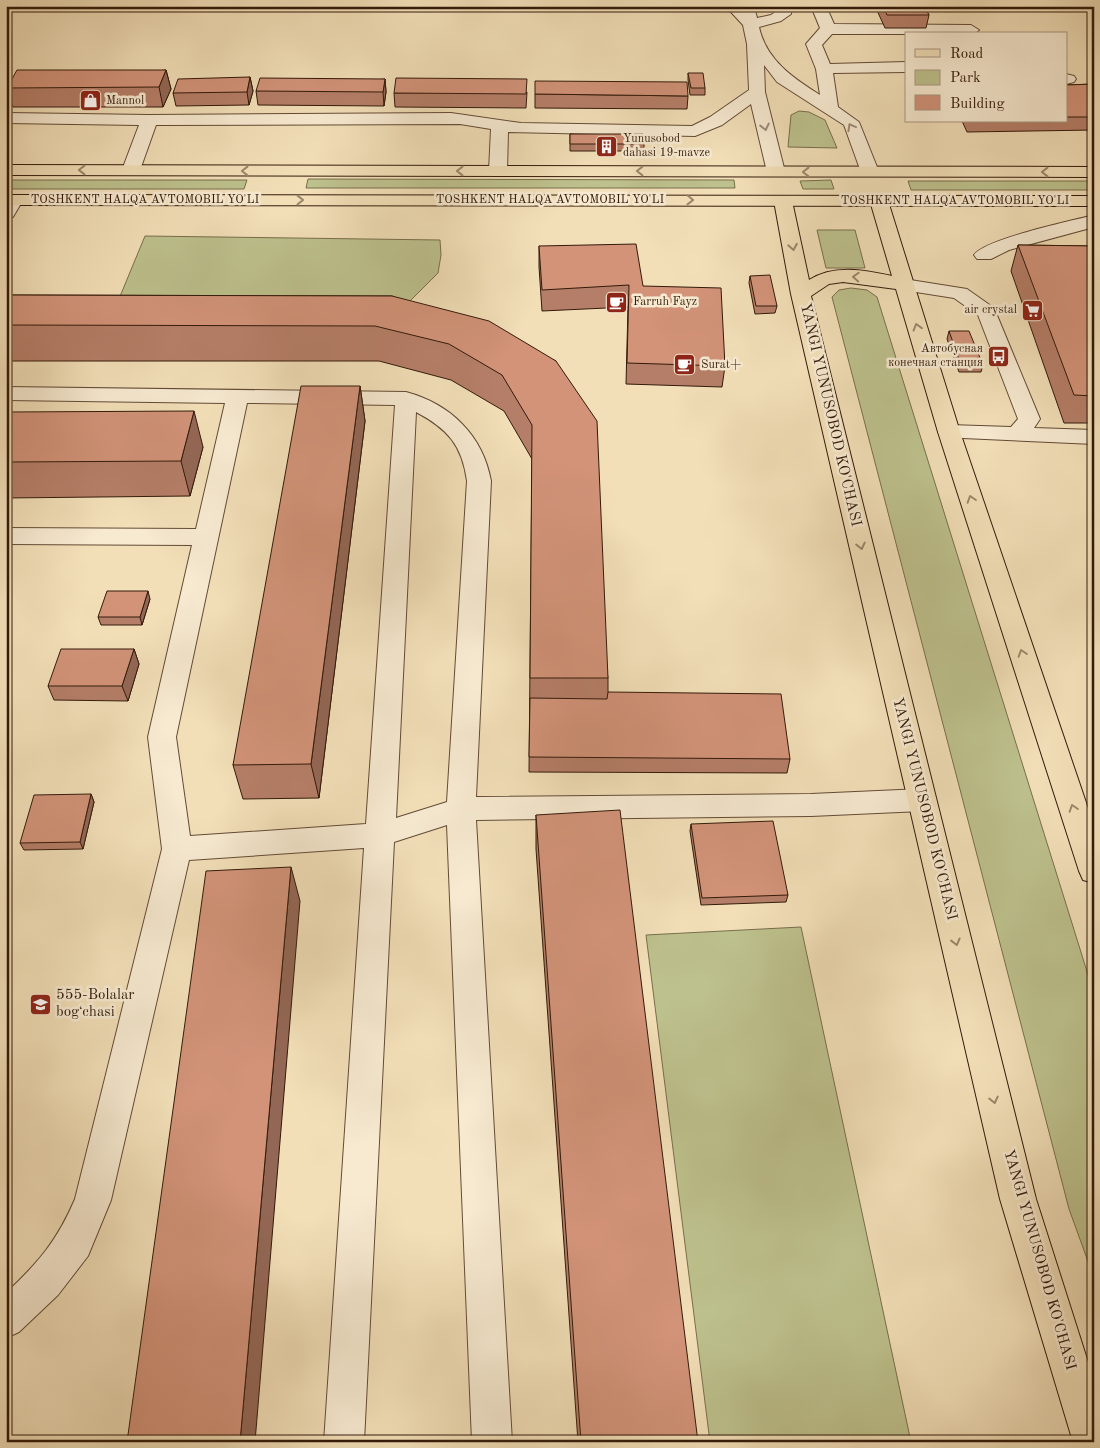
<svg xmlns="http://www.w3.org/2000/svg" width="1100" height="1448" viewBox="0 0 1100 1448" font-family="'Old Standard TT',serif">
	<rect width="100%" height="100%" fill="#f2dfb8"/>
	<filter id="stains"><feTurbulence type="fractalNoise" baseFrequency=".004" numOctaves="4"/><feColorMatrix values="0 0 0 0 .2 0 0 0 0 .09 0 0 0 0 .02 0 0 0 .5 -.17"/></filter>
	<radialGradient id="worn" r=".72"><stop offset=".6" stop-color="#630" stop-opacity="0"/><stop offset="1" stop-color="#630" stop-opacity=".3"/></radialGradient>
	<g fill="#bdc18d" stroke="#786e4c">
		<path d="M799 111 809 112 825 120 837 148 788 147 791 115Z"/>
		<path d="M308 179 734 180 735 188H306Z"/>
		<path d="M6 180H247L244 189H6Z"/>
		<path d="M831 180 834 189H803L800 181Z"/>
		<path d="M908 181H1094V190H911Z"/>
		<path d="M817 230H855L865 268H826Z"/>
		<path d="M145 236 440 240 441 255 438 273 388 323H109Z"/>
		<path d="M851 288 867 290 877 297 1094 994V1278L1069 1209 832 297 839 290Z"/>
		<path d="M801 927 911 1442H710L646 935Z"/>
	</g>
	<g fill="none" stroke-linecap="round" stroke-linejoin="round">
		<defs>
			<g id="minor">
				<path d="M740 6H754L757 18 771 15 778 10V6H792L791 14 781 21 759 27C766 60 793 78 820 95L816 69 806 44 820 28 811 6H826L834 24 971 25 979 30 974 34H832L822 45 830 64 906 62V72L833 73 838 107 859 122 879 172 876 176H864L861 172 844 125 777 82 764 65 765 92 785 172 782 176H770L767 172 751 104 722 125 695 136 508 132 507 171 504 175H492L489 171 491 129 460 124 156 125 140 170 137 174H125L122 170 139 125 6 123V113L149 115 451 113 521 123 692 126 710 117 749 90 747 44 743 25 730 11 732 8Z"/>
				<path d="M1066 74 1074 76 1076 79 1074 82 1066 84Z"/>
				<path d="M14 195 20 196 23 200 13 217 6 218V198Z"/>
				<path d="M1094 215V227L1009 250 991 259H977L974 255C985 239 1071 221 1094 215Z"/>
				<path d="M904 279 967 289 994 308 1040 419 1034 428 1094 430V444L941 437 938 432 941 427 949 425 1011 427 1018 419 978 315 954 298 897 289 894 285 897 281Z"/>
				<path d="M6 387 406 392C451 404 483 436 491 481L476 797 811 794 922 789 932 792 936 800 932 808 922 811 811 816 476 820 512 1442H472L447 825 394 842 364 1442H324L364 848 189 860 111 1200 88 1256 58 1295 19 1332 6 1338V1293C39 1262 57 1241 75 1199L162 849 148 737 192 545 6 544V528L196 529 225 403 6 400ZM247 403 395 405 366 824 190 836 176 737ZM416 412C448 429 462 445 467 481L447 802 396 818Z"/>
			</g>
			<path id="major" d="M783 196 789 197 792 201 809 280C834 264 865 270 892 276L870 201 873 197H885L888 201 960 432 1094 826V883L1083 880 1079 871 938 432 896 289 843 282 829 284 811 296 1036 1199 1094 1381V1442H1073L1000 1199 791 294 774 201 777 197Z"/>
			<g id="highway">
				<path d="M6 165 1094 167V177L6 175Z"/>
				<path d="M6 195 1094 196V206L6 205Z"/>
			</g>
		</defs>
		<use href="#minor" stroke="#634b36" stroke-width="2"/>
		<use href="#major" stroke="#331a0a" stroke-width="2"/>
		<use href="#highway" stroke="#331a0a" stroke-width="2"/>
		<use href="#minor" fill="#f7ead1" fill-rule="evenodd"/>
		<use href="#major" fill="#f2dfb8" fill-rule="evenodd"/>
		<use href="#highway" fill="#f2dfb8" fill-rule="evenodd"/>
	</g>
	<g fill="#b57e68" stroke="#331a0a">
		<path d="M875 6H924L929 15 926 28H885Z"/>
		<path d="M166 70 171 89 163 107H13L7 88Z"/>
		<path d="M688 73 705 88V95H690L688 80Z"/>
		<path d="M250 77 253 91 249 105 176 106 173 93Z"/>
		<path d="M385 79 386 92 384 106 258 105 256 91Z"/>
		<path d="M1094 84V130L967 132 962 121H1066V85Z"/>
		<path d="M527 92 526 108 395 107 394 93Z"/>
		<path d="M535 94 688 96 687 109 535 108Z"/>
		<path d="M570 134 644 144V151H570Z"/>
		<path d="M1018 245 1094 246V423H1064L1011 271Z"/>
		<path d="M539 246 643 286 725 366 722 387 626 384 628 307 542 311 539 267Z"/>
		<path d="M750 276 777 306 775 313 755 314 749 283Z"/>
		<path d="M6 295 392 296 556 361 608 678V692L790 759 787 773 529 772 532 459 504 411 451 380 379 361H6Z"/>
		<path d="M949 331 983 365 981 372H959L947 339Z"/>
		<path d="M360 386 365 421 319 798 243 799 233 765Z"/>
		<path d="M6 412 203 447 190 496 6 498Z"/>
		<path d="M150 599 142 625H101L98 617Z"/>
		<path d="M134 649 139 664 128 701 54 700 48 686Z"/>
		<path d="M91 794 94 802 83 849 24 850 20 843Z"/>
		<path d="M536 815 698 1442H578L536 849Z"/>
		<path d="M691 824 788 895 786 902 701 905 690 831Z"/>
	</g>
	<g fill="#936755" stroke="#331a0a">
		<path d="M166 70 171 89 163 107 159 87Z"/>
		<path d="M250 77 253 91 249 105 247 92Z"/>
		<path d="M385 79 386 92 384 106 383 92Z"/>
		<path d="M360 386 365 421 319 798 311 764Z"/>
		<path d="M194 411 203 447 190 496 181 461Z"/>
		<path d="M148 591 150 599 142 625 140 617Z"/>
		<path d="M134 649 139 664 128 701 122 686Z"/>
		<path d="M91 794 94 802 83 849 80 842Z"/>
		<path d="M291 867 300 901 255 1442H240Z"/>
	</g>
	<g fill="#d29379" stroke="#331a0a">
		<path d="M883 6H924L929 15H887Z"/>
		<path d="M17 70H166L159 87 7 88Z"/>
		<path d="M688 73H703L705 88H691Z"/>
		<path d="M250 77 247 92 173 93 178 79Z"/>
		<path d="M260 78 385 79 383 92 256 91Z"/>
		<path d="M396 78 527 79 526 94 394 93Z"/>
		<path d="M535 81 687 82 688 96 535 94Z"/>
		<path d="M1094 84V117H1066V85Z"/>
		<path d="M570 134H643L644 144H570Z"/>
		<path d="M636 244 643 286 721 288 725 366 627 363 629 285 542 290 539 246Z"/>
		<path d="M1018 245 1094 246V396L1074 395Z"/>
		<path d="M770 275 777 306H756L750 276Z"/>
		<path d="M6 295 392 296 489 321 556 361 597 421 608 678H530L532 425 502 375 449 344 375 326 6 325Z"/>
		<path d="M949 331H969L983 365H961Z"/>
		<path d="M301 386H360L311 764 233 765Z"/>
		<path d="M194 411 181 461 6 462V412Z"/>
		<path d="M107 591H148L140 617H98Z"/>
		<path d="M61 649H134L122 686H48Z"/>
		<path d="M608 692 781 694 790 759 529 757 530 698 607 699Z"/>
		<path d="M91 794 80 842 20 843 34 795Z"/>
		<path d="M620 810 698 1442H581L536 815Z"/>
		<path d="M773 821 788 895 702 898 691 824Z"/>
		<path d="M291 867 240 1442H127L206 871Z"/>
	</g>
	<defs><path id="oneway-chevron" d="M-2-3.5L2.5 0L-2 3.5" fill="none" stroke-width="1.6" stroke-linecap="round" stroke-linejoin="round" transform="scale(1.25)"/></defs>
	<g stroke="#9f8c77">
		<use href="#oneway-chevron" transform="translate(765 127) rotate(77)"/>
		<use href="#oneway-chevron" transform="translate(851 127) rotate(-119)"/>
	</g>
	<g stroke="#9c866a">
		<use href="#oneway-chevron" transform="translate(82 170) rotate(-180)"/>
		<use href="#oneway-chevron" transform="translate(245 171) rotate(-180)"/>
		<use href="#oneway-chevron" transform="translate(460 171) rotate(-180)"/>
		<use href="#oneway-chevron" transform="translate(640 171) rotate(-180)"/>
		<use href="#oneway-chevron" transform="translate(806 172) rotate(-180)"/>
		<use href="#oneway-chevron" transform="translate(1045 172) rotate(-180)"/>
		<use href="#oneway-chevron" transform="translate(300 200)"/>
		<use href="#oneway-chevron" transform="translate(690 200) rotate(1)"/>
		<use href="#oneway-chevron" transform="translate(793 247) rotate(80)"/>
		<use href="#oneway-chevron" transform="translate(856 277) rotate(-177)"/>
		<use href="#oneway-chevron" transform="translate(917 327) rotate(-107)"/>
		<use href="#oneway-chevron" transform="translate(971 499) rotate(-108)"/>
		<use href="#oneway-chevron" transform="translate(861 546) rotate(77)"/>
		<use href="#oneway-chevron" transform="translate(1022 653) rotate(-108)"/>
		<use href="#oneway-chevron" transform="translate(1073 808) rotate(-108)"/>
		<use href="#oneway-chevron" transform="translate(956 942) rotate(76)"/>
		<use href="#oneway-chevron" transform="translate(994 1100) rotate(77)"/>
	</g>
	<defs>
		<symbol id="shop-square" viewBox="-11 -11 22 22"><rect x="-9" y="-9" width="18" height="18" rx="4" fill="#8f2418" stroke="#f7ead1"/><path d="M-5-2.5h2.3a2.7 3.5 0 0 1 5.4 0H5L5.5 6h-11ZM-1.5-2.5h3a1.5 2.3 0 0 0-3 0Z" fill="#fff"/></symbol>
		<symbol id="building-square" viewBox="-11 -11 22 22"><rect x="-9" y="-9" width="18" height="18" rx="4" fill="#8f2418" stroke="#f7ead1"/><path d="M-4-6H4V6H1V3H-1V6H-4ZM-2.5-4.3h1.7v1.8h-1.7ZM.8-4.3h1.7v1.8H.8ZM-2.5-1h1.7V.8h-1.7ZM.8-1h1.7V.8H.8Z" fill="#fff"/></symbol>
		<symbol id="cafe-square" viewBox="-11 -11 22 22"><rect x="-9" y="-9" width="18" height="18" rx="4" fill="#8f2418" stroke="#f7ead1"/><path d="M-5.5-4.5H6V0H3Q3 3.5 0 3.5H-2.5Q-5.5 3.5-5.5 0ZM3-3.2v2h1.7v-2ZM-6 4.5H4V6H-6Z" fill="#fff"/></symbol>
		<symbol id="supermarket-square" viewBox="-11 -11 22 22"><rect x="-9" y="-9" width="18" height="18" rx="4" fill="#8f2418" stroke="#f7ead1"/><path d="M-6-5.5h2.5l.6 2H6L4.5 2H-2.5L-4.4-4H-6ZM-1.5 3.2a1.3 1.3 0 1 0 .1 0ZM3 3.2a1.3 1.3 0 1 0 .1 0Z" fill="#fff"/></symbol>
		<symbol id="bus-square" viewBox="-11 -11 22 22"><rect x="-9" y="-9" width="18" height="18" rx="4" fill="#8f2418" stroke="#f7ead1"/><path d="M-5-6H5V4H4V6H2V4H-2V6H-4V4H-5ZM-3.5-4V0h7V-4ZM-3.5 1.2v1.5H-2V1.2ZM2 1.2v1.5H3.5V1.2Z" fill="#fff"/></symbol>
		<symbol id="school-square" viewBox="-11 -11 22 22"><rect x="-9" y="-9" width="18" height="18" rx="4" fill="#8f2418" stroke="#f7ead1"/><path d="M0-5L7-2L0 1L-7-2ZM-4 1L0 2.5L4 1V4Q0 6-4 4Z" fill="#fff"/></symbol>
	</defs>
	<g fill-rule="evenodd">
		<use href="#shop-square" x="78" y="88" width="25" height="25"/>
		<use href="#building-square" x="594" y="134" width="25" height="25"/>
		<use href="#cafe-square" x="604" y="290" width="25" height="25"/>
		<use href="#supermarket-square" x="1020" y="298" width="25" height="25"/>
		<use href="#bus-square" x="986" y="344" width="25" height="25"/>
		<use href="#cafe-square" x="672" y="352" width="25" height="25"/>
		<use href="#school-square" x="28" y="992" width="25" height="25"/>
	</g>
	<g text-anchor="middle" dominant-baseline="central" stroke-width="5" stroke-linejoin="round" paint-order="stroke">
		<g font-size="12" fill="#331a0a" stroke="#f7ead1" text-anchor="start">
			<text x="106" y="101">Mannol</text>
			<text x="623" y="139">Yunusobod<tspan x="623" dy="14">dahasi 19-mavze</tspan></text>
			<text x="633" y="302">Farruh Fayz</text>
			<text x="1017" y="310" text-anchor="end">air crystal</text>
			<text x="983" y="349" text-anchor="end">Автобусная<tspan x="983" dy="14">конечная станция</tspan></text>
			<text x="701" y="365">Surat+</text>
		</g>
		<g font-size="12" fill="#331a0a" stroke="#f7ead1">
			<text x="145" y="200">TOSHKENT HALQA AVTOMOBIL YO'LI</text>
			<text x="550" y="200">TOSHKENT HALQA AVTOMOBIL YO'LI</text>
			<text x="955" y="201">TOSHKENT HALQA AVTOMOBIL YO'LI</text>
		</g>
		<g font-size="15" fill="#331a0a" stroke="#f7ead1">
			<text transform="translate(830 415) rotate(77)">YANGI YUNUSOBOD KO'CHASI</text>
			<text transform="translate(924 809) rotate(76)">YANGI YUNUSOBOD KO'CHASI</text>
			<text transform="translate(1039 1260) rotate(74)">YANGI YUNUSOBOD KO'CHASI</text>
		</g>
		<g font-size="15" fill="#331a0a" stroke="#f7ead1" text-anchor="start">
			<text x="56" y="995">555-Bolalar<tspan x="56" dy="17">bogʻchasi</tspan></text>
		</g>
	</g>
	<rect width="1100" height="1448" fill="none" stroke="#f2dfb8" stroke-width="25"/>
	<rect x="8" y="8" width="1085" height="1433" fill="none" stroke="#331a0a" stroke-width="2.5"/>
	<rect x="12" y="12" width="1075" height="1423" fill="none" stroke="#331a0a"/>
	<rect x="905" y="32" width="162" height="90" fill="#f7ead1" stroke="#a99781"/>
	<rect x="915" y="49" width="25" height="8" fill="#f2dfb8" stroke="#a99781"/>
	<text x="950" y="58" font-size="15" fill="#331a0a">Road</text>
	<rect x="915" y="70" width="25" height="15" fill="#bdc18d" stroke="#a99781"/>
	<text x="950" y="82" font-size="15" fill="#331a0a">Park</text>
	<rect x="915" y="95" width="25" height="15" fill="#d29379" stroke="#a99781"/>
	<text x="950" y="108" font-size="15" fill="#331a0a">Building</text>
	<rect width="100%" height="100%" filter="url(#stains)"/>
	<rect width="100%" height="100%" fill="url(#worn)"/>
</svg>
